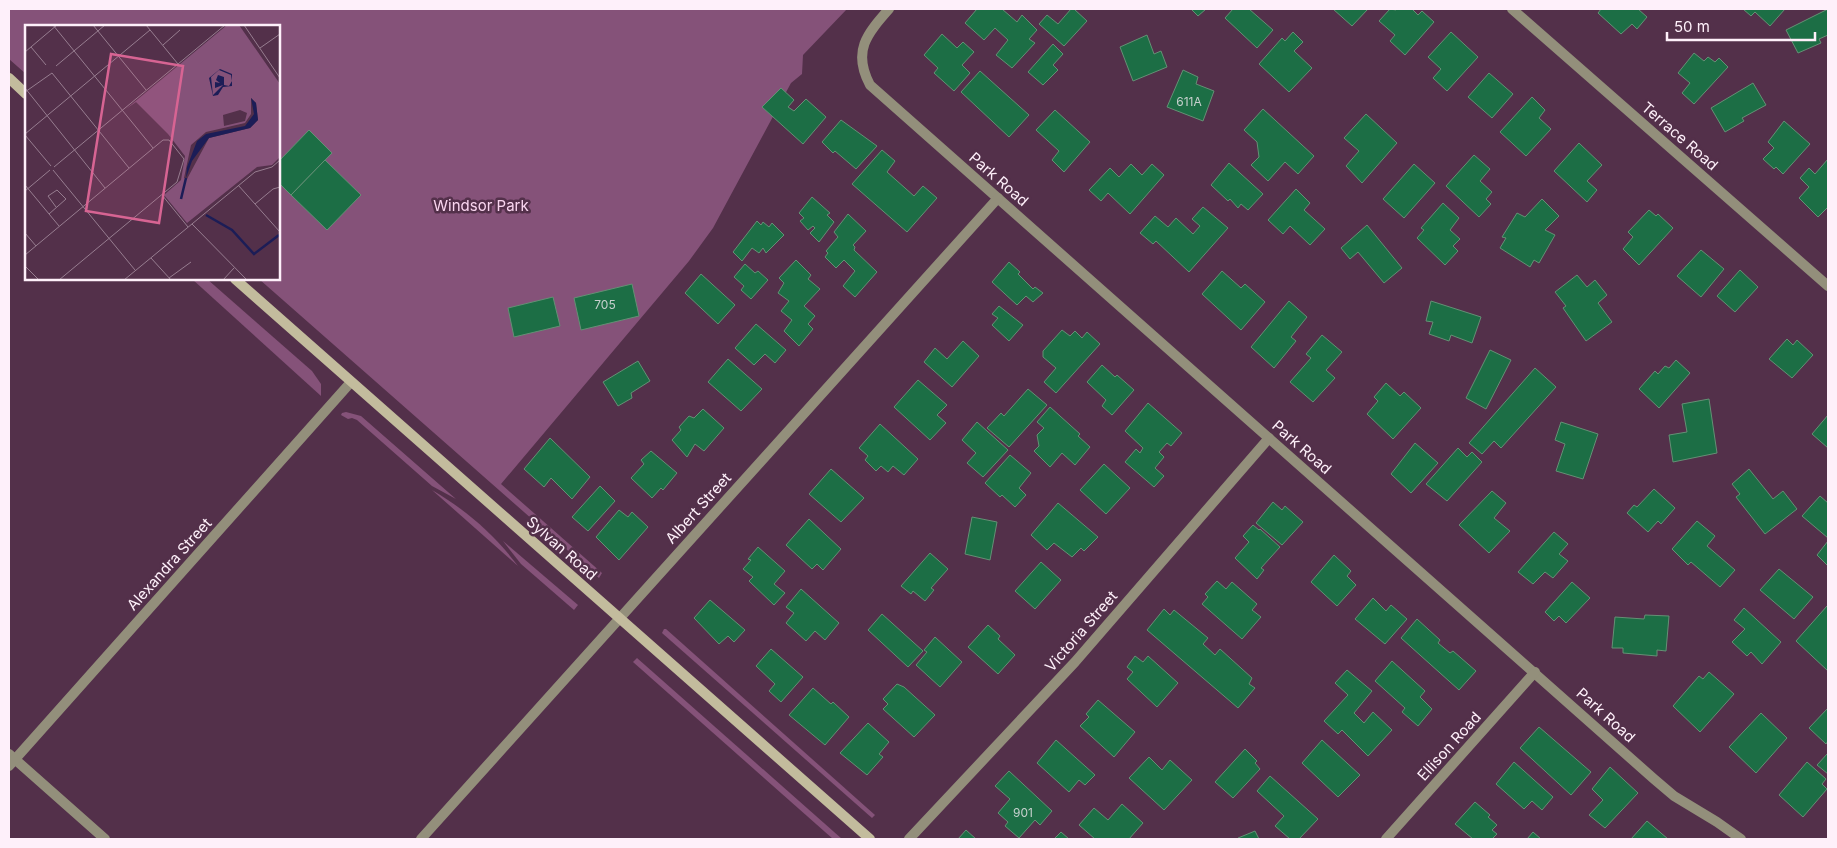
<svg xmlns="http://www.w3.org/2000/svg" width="1837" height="848" viewBox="0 0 1837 848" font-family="Inter,sans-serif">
	<rect width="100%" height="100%" fill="#53304a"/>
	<g fill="#855279">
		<path d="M9 9H847L803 55 802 74 791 83 713 228 689 261 501 484 602 573 599 578 259 279H279V26H26V74L9 59Z"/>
		<path d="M192 279H207L312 371 321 384V396Z"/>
		<path d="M346 412 361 416 456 499 432 486 357 420 352 418 348 419 341 415 342 413Z"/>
		<path d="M432 490C466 510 494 534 518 566Z"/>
		<path d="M503 541 578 605 574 610 521 564Z"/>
		<path d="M664 629H666L875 815 872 818 662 633Z"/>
		<path d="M637 658 842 839H833L633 662Z"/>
	</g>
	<g fill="#1c6e45" stroke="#649075">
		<path d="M977 9H1002L1017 22 1022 15 1037 30 1029 39 1035 43 1012 68 996 55 1008 40 995 28 984 40 965 23Z"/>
		<path d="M1071 9H1074L1087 21 1064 46 1039 24 1047 15 1058 24Z"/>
		<path d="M1191 9H1206L1198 16Z"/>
		<path d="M1233 9H1249L1273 30 1257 48 1225 18Z"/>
		<path d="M1333 9H1368L1352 26Z"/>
		<path d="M1390 9 1396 10 1397 9H1412L1418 15 1422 11 1434 22 1405 55 1390 41 1395 35 1379 21Z"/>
		<path d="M1601 9H1638L1647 17 1637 29 1632 24 1621 34 1598 13Z"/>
		<path d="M1743 9H1785L1770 26 1755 12 1751 16Z"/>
		<path d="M1828 9V35L1819 39 1821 43 1798 53 1786 30Z"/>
		<path d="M1293 32 1303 42 1294 51 1312 68 1289 92 1259 64 1282 38 1285 41Z"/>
		<path d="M1451 32 1478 57 1447 91 1433 78 1441 69 1428 57Z"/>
		<path d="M942 34 957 48 963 42 974 52 962 65 970 73 954 91 934 73 938 68 924 55Z"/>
		<path d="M1147 35 1154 54 1161 51 1167 67 1133 81 1120 47Z"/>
		<path d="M1053 44 1063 54 1053 65 1058 70 1043 85 1028 72Z"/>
		<path d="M1694 53 1704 61 1708 57 1715 62 1719 58 1728 67 1694 104 1682 93 1690 83 1678 73Z"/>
		<path d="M1183 70 1198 77 1196 84 1214 91 1203 121 1167 107Z"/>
		<path d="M980 71 1029 115 1009 137 961 92Z"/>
		<path d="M1489 73 1513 94 1492 118 1468 97Z"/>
		<path d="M1753 83 1766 105 1742 118 1744 121 1725 132 1711 108Z"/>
		<path d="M781 88 794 100 788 107 794 111 806 99 826 117 803 144 762 107Z"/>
		<path d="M1532 97 1545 110 1539 118 1551 129 1526 156 1500 132Z"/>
		<path d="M1263 109 1314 156 1298 174 1285 162 1268 181 1251 165 1259 157 1257 142 1244 130Z"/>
		<path d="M1055 110 1090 142 1064 172 1052 160 1059 151 1036 130Z"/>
		<path d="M1366 114 1397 143 1362 183 1346 166 1359 151 1344 138Z"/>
		<path d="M841 120 877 146 856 169 835 151 833 153 822 142Z"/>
		<path d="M1784 121 1810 144 1783 174 1776 167 1774 169 1763 159 1774 148 1768 142Z"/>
		<path d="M309 130 332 153 291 195 279 183V161Z"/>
		<path d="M1579 143 1602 165 1587 181 1597 190 1587 202 1554 171Z"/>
		<path d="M882 150 895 161 887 172 914 196 923 186 937 198 907 232 852 184Z"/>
		<path d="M1474 155 1490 169 1480 181 1492 192 1486 199 1491 204 1479 217 1446 186Z"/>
		<path d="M1828 159V207L1818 217 1799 198 1809 187 1800 178 1809 168 1815 174Z"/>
		<path d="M325 160 361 195 327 230 291 195Z"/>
		<path d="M1229 163 1263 194 1248 210 1241 204 1238 208 1230 199 1228 201 1211 185Z"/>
		<path d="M1131 164 1142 175 1152 164 1164 175 1130 214 1108 193 1101 201 1089 190 1110 168 1119 177Z"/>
		<path d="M1414 164 1435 183 1404 218 1383 199Z"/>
		<path d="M1296 189 1310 203 1304 210 1325 229 1310 245 1290 226 1283 234 1268 220Z"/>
		<path d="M812 197 830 213 827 215 834 222 819 242 810 233 815 228 813 226 808 230 800 221 804 218 799 213Z"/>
		<path d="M1542 199 1559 216 1545 230 1555 235 1539 263 1534 260 1530 267 1500 248 1506 238 1502 237 1517 213 1525 217Z"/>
		<path d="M1443 203 1459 218 1450 230 1460 239 1453 246 1458 251 1445 265 1417 238 1424 230 1421 228Z"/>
		<path d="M1203 207 1228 228 1189 272 1156 241 1153 244 1140 233 1155 216 1168 227 1176 218 1193 234 1200 226 1192 219Z"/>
		<path d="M1649 210 1656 216 1658 214 1673 228 1639 265 1623 249 1633 237 1628 232Z"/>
		<path d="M848 214 866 231 853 245 855 247 854 250 877 272 855 297 843 286 855 271 844 260 836 268 825 257 828 253 826 251 838 237 834 232Z"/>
		<path d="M757 221 761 225 763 222 769 227 772 223 784 235 766 253 763 248 759 253 752 248 742 261 733 252Z"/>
		<path d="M1367 225 1402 268 1384 283 1358 252 1350 259 1341 248Z"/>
		<path d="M1701 250 1724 269 1701 297 1677 276Z"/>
		<path d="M796 260 811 275 808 279 820 289 804 306 815 316 808 324 813 329 799 346 784 331 792 320 781 311 789 301 778 293 784 283 779 278Z"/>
		<path d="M1009 262 1020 272 1018 274 1033 289 1035 287 1043 293 1033 302 1026 296 1017 305 992 282Z"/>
		<path d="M745 264 755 273 758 271 768 280 751 299 741 290 744 286 734 277Z"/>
		<path d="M1740 270 1758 287 1735 312 1717 296Z"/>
		<path d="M1222 271 1241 288 1245 284 1265 302 1241 330 1202 294Z"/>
		<path d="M701 274 735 305 718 324 685 293Z"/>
		<path d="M1577 275 1587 287 1595 280 1607 295 1598 303 1612 322 1586 341 1563 308 1566 306 1555 292Z"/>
		<path d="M632 284 639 316 581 330 574 298Z"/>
		<path d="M553 297 560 326 514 337 508 308Z"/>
		<path d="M1289 301 1307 317 1291 337 1296 341 1274 368 1251 347Z"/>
		<path d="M1431 301 1481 317 1472 343 1451 335 1449 341 1429 334 1433 322 1426 321Z"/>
		<path d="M999 306 1023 325 1009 341 992 325 998 318 992 314Z"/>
		<path d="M756 324 786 350 775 363 765 354 754 365 735 348Z"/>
		<path d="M1062 330 1070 336 1075 331 1082 338 1087 332 1100 344 1056 393 1044 382 1056 368 1043 357V351Z"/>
		<path d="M1322 335 1342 352 1326 370 1335 378 1313 402 1290 382 1311 358 1306 354Z"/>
		<path d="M1787 339 1793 345 1797 340 1813 355 1792 378 1769 359Z"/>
		<path d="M963 341 979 356 952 387 924 362 935 348 947 359Z"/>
		<path d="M1490 350 1511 360 1486 409 1466 398Z"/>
		<path d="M728 359 762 389 741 411 708 382Z"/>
		<path d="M1676 360 1690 373 1659 408 1639 389 1655 371 1658 374 1665 366 1669 368Z"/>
		<path d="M638 361 650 381 631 393 632 398 618 406 603 382Z"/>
		<path d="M1102 365 1115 377 1117 375 1134 390 1112 415 1102 406 1106 400 1087 382Z"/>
		<path d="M1535 368 1556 387 1501 448 1494 441 1482 454 1469 443Z"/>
		<path d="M918 380 947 405 937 415 946 423 930 440 894 407Z"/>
		<path d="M1386 383 1400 396 1404 392 1421 408 1393 439 1367 414 1378 401 1374 397Z"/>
		<path d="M1028 389 1047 405 1009 447 987 428 1001 413 1004 416Z"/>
		<path d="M1709 399 1717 453 1673 462 1669 435 1687 432 1682 404Z"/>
		<path d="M1148 403 1182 433 1171 446 1167 443 1159 452 1164 457 1155 468 1164 476 1154 487 1125 462 1136 449 1140 453 1143 448 1125 431Z"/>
		<path d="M1050 407 1080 434 1078 436 1090 447 1075 465 1062 453 1050 467 1034 451 1039 446 1037 435 1044 428 1037 422Z"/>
		<path d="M703 409 724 428 704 451 695 444 687 457 672 440 681 430 679 427 689 416 694 418Z"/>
		<path d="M1828 415V448L1812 434Z"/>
		<path d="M977 422 1008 450 983 477 967 463 976 453 962 440Z"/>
		<path d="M1561 422 1598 434 1583 479 1556 471 1565 444 1555 440Z"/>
		<path d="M880 424 918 459 904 475 893 466 888 472 881 466 876 471 865 460 868 456 859 448Z"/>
		<path d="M550 438 590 477 572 499 551 478 544 487 524 469Z"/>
		<path d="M1415 443 1438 463 1411 493 1391 474Z"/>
		<path d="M1458 448 1467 457 1472 452 1482 462 1447 501 1426 484Z"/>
		<path d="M651 451 677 473 663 490 661 488 652 498 631 478 644 464 641 460Z"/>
		<path d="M1010 455 1031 473 1019 488 1026 495 1015 507 1002 495 1000 497 985 483Z"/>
		<path d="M1104 464 1130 488 1106 514 1080 490Z"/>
		<path d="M831 469 864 498 841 522 809 494Z"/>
		<path d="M1749 469 1773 499 1783 491 1797 509 1765 534 1736 497 1740 494 1732 484Z"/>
		<path d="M600 486 615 501 588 531 572 517Z"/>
		<path d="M1654 489 1675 508 1661 524 1658 521 1648 532 1627 513 1634 505 1637 507Z"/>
		<path d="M1492 491 1506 503 1494 518 1510 531 1489 553 1459 525Z"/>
		<path d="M1820 496 1828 503V538L1802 516Z"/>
		<path d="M1273 502 1282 510 1285 506 1303 522 1282 545 1256 523Z"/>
		<path d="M1058 503 1098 537 1084 551 1081 548 1072 557 1054 543 1047 550 1031 535Z"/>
		<path d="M619 510 628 517 632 512 648 527 619 560 596 537Z"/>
		<path d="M972 517 997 522 990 560 965 554Z"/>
		<path d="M809 519 841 549 823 570 817 564 812 569 786 545Z"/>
		<path d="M1697 521 1715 536 1707 546 1735 570 1720 587 1691 562 1688 565 1672 549Z"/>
		<path d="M1253 525 1259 530 1260 529 1280 547 1261 568 1264 570 1257 579 1235 558 1249 542 1243 536Z"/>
		<path d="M1554 532 1568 544 1559 554 1568 561 1553 578 1545 572 1533 584 1518 572Z"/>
		<path d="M1828 541V566L1817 555Z"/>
		<path d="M758 547 785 571 774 584 785 593 774 605 749 581 753 577 743 569 751 560 748 559Z"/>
		<path d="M930 553 948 569 931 588 934 590 925 601 913 591 911 594 901 586Z"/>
		<path d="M1334 555 1351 571 1347 576 1356 585 1337 606 1311 582Z"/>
		<path d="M1041 562 1061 580 1035 609 1015 591Z"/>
		<path d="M1779 569 1813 597 1794 619 1760 590Z"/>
		<path d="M1217 581 1226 589 1232 582 1257 604 1252 610 1261 617 1242 639 1202 604 1208 597 1205 594Z"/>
		<path d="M1572 582 1590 598 1566 623 1559 616 1554 621 1545 612Z"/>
		<path d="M801 589 839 623 825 640 815 631 806 641 786 623 794 613 786 607Z"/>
		<path d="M1373 598 1386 611 1391 605 1407 619 1385 644 1355 619Z"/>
		<path d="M710 600 745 630 734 642 728 636 719 644 694 618Z"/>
		<path d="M1827 606 1828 607V671L1796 641Z"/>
		<path d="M1744 608 1781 642 1762 664 1751 652 1747 656 1732 642 1745 629 1734 620Z"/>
		<path d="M1164 609 1170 615 1174 610 1208 638 1203 644 1215 655 1220 649 1252 678 1249 684 1255 688 1238 708 1147 630Z"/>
		<path d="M882 614 923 651 908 667 868 630Z"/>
		<path d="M1645 615 1669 616 1666 651 1657 650V656L1623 653V648H1612L1615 617 1644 619Z"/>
		<path d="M1417 619 1440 640 1438 643 1450 653 1453 651 1476 671 1459 690 1401 638Z"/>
		<path d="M988 625 1000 636 998 639 1015 655 998 674 968 647Z"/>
		<path d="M935 637 962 662 940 687 916 665 927 652 924 650Z"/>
		<path d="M771 649 803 677 781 702 769 691 775 684 756 666Z"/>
		<path d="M1135 656 1143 662 1148 656 1178 683 1157 707 1127 679 1133 672 1127 667Z"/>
		<path d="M1392 661 1425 691 1420 697 1432 709 1418 726 1402 712 1405 708 1375 681Z"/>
		<path d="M1347 670 1372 691 1354 713 1364 723 1373 712 1392 730 1368 756 1342 730 1338 734 1324 721 1348 695 1335 683Z"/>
		<path d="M1709 672 1734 694 1700 732 1673 706 1699 676 1703 679Z"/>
		<path d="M897 684 904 687 935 715 914 737 883 709 888 704 883 699Z"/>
		<path d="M813 688 831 704 833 702 849 717 825 745 789 715Z"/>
		<path d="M1098 700 1135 732 1114 757 1080 726 1089 717 1086 714Z"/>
		<path d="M1828 708V741L1826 744 1809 728Z"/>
		<path d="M1761 713 1787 738 1756 773 1729 747Z"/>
		<path d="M868 723 889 742 879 754 883 757 867 775 840 753Z"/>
		<path d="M1539 727 1591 772 1571 795 1520 748Z"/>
		<path d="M1056 740 1095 775 1085 785 1079 780 1069 792 1037 763Z"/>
		<path d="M1322 740 1360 775 1338 797 1302 763Z"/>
		<path d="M1245 749 1257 761 1255 763 1260 769 1233 798 1215 782Z"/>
		<path d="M1828 753V774L1817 765Z"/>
		<path d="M1149 757 1162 770 1170 760 1192 780 1164 810 1129 778Z"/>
		<path d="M1514 762 1553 797 1542 810 1532 801 1524 809 1496 784Z"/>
		<path d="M1807 762 1826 779 1822 784 1827 789 1803 817 1779 795Z"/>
		<path d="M1610 767 1638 793 1605 828 1589 815 1603 800 1592 789Z"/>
		<path d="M1009 771 1052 811 1040 825 1035 820 1019 838 1005 826 1008 822 998 813 1010 799 995 786Z"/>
		<path d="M1270 776 1318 819 1299 839H1290L1275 826 1284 816 1257 791Z"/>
		<path d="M1475 802 1490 815 1488 817 1497 825 1492 830 1497 834 1492 839H1473L1455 824Z"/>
		<path d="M1122 804 1143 823 1129 839H1095L1079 825 1094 808 1108 820Z"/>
		<path d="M1647 821 1668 839H1631Z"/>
		<path d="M966 830 976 839H958Z"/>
		<path d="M1255 831 1259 839H1238V838Z"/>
		<path d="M1061 832 1069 839H1054Z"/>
		<path d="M1533 832 1541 839H1527Z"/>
	</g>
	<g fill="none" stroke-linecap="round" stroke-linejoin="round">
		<g stroke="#938f7b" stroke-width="10">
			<path d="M889 9C867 34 852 51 870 85L1654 779 1674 796 1717 822 1741 839"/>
			<path d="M1512 9 1828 286"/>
			<path d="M9 754 105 839"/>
			<path d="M9 766 351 382"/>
			<path d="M421 839 998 198"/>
			<path d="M909 839 1075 662 1269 438"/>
			<path d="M1386 839 1535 672"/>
		</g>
		<g stroke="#c3bc9d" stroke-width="10">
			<path d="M9 78 26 94"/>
			<path d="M235 279 870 839"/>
		</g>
	</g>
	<g text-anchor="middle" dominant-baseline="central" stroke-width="5" stroke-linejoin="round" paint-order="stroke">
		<g font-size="12" fill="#c6d0cd">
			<text x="1189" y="101">611A</text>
			<text x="605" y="304">705</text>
			<text x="1023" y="812">901</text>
		</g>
		<g font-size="15" fill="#fef0fa" stroke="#53304a">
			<text transform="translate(1680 136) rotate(41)">Terrace Road</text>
			<text transform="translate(999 179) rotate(41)">Park Road</text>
			<text transform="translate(1302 447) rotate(41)">Park Road</text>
			<text transform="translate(698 508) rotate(-48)">Albert Street</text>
			<text transform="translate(562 548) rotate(41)">Sylvan Road</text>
			<text transform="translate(169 564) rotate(-48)">Alexandra Street</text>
			<text transform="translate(1081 631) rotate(-49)">Victoria Street</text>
			<text transform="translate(1606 715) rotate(42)">Park Road</text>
			<text transform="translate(1449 746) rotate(-48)">Ellison Road</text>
		</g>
		<g font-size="15" fill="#fad6f0" stroke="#53304a">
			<text x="481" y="205">Windsor Park</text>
		</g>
	</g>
	<g transform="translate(25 25)">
		<rect width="255" height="255" fill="#53304a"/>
		<path d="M202 0H214L255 59V132L247 140 232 142 162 198 139 170 156 155 160 131 143 109 111 77 101 84ZM226 73 231 78 233 95 225 103 184 113 162 154 159 153 166 120 181 107 220 98 226 89ZM215 85 222 88 220 96 199 101 198 90Z" fill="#855279" fill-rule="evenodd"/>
		<path d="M195 44 207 49V61L198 62 193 70 188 71 184 53ZM194 45 206 50 207 56 204 61 199 60V52L193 50 191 55 195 58 190 57V63L198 60 188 70 186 52ZM226 73 231 78 233 95 225 103 184 113 167 136 161 153 162 142 172 116 181 109 220 101 229 89Z" fill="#1c1d57" fill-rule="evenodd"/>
		<path fill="none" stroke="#1c1d57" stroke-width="2.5" d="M156 174 161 153M181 190 207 205 229 229 254 210"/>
		<path fill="none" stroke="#977d90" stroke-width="1" d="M28 0 128 123M68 0 121 65M121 0 153 39M219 0 255 53M138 20 155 5M6 22 21 40M235 23 255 9M0 27 32 0M31 41 80 0M0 63 80 163M0 67 27 48 104 143M0 109 125 5M0 110 26 141M29 142 200 0M28 145 110 245M0 160 34 201M213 160 255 207M0 166 25 145M137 170 163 202M230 179 248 164 255 162M24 189 41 174 32 165 23 171 31 182M167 199 222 255M0 208 11 221M0 230 138 115H144L159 134 152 157 34 255M126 233 146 255M0 241 14 255M144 253 166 237M99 255 230 147 247 142 255 135M198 255 209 243"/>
		<path fill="#d76493" fill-opacity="0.15" stroke="#d76493" stroke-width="2.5" d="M86 29 158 41 134 198 61 186Z"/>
		<rect width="255" height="255" fill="none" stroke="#fef0fa" stroke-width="2.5"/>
	</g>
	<rect width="1837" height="848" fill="none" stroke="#fef0fa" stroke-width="20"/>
	<path d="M1667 32v8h148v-8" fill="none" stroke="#fef0fa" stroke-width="2.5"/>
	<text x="1674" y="32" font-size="15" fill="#fef0fa" stroke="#53304a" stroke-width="4" paint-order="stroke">50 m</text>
</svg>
